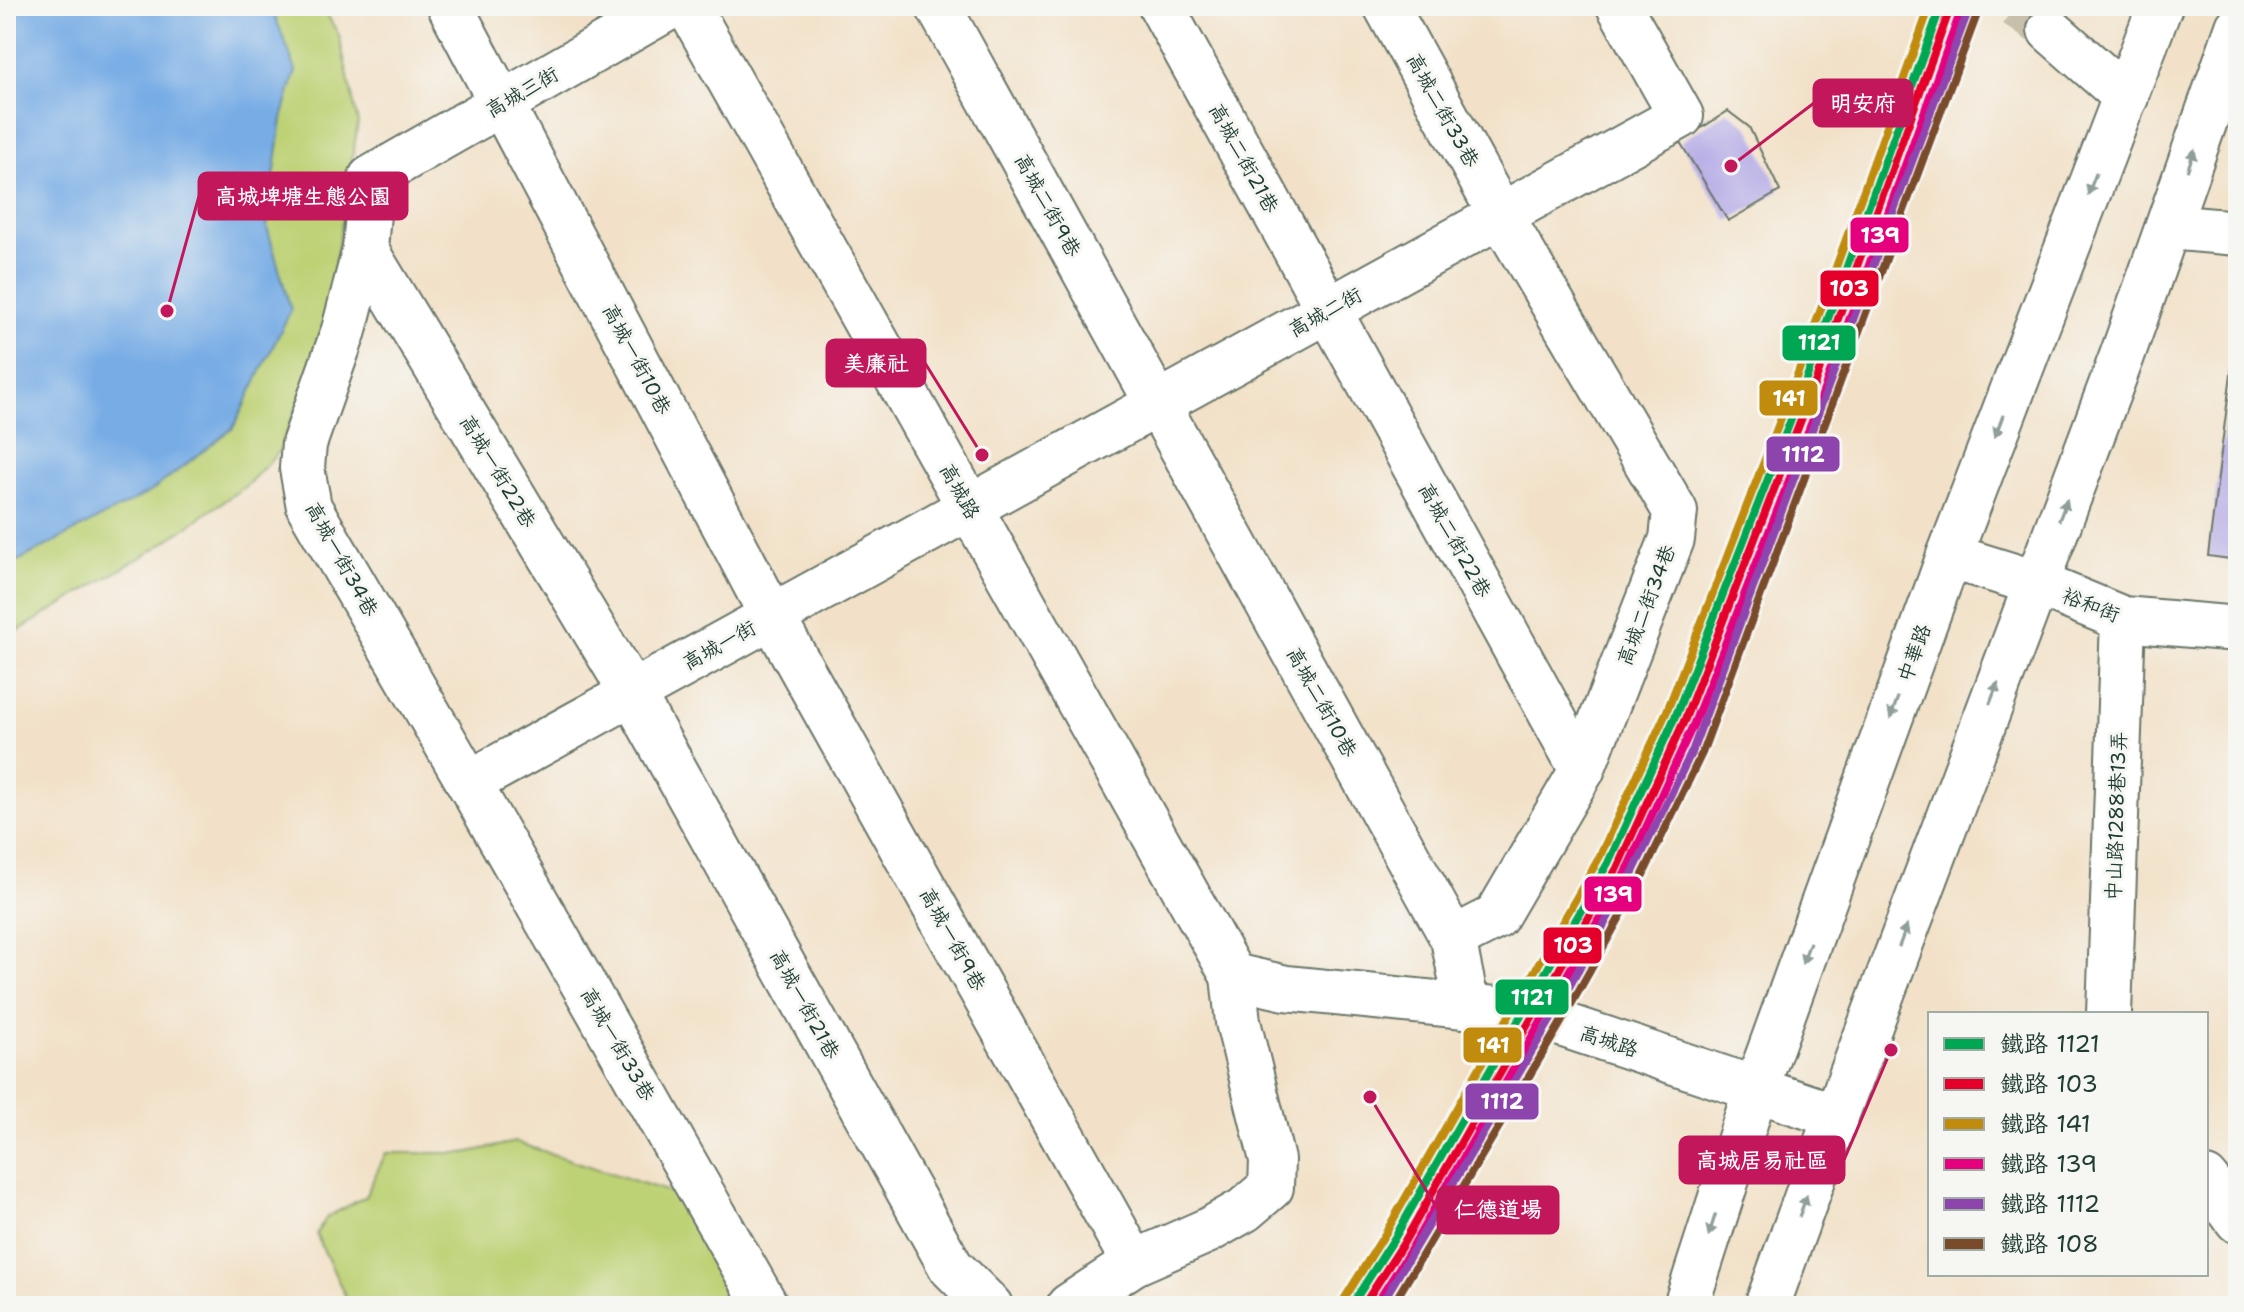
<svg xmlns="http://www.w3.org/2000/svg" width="2244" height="1312" viewBox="0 0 2244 1312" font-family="'Shantell Sans','LXGW WenKai TC',sans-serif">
	<rect width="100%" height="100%" fill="#f6f6f2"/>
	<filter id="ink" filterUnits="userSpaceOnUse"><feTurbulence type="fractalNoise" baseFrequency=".0125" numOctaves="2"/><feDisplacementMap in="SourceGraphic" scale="16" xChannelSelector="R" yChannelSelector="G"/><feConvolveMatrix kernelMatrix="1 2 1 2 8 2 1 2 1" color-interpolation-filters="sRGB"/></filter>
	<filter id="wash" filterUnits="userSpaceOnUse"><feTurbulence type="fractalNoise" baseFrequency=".006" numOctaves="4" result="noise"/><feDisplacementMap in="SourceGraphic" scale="32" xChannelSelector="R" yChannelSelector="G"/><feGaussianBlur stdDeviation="1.8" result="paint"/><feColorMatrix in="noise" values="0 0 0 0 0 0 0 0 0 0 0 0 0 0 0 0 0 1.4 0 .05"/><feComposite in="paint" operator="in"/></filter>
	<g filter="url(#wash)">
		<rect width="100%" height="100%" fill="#f2e1c8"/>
		<g fill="#bdd174" stroke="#6e8754" stroke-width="2">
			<path d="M6 6H322L339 35 358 123 322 344 278 453 247 485 158 547 6 638Z"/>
			<path d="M515 1142 676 1194 743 1306H350L316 1234 327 1217 365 1197 386 1153H465Z"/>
		</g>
		<path fill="#77ace5" stroke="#4b748c" stroke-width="2" d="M6 6H271L296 70 282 119 267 227 291 310 233 428 150 492 6 567Z"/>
		<g id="blocks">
			<g fill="#b1a6e5">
				<path d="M1728 111 1749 127 1780 191 1728 221 1680 142Z"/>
				<path d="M2236 334 2238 335V560L2208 556Z"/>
			</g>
		</g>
	</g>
	<g filter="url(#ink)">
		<use href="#blocks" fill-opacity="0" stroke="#697668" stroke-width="2"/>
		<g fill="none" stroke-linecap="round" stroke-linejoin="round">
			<path stroke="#c8c0aa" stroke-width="44" stroke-dasharray="44 22" stroke-linecap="butt" d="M2016 6 2050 30"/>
			<defs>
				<g id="minor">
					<path d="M450 6 772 616 1134 1263"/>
					<path d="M672 6 371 178 365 249 344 330 304 444 302 468 309 507 469 783 766 1306"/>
					<path d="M688 6 1233 976 1286 988 1525 1012 1836 1116"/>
					<path d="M938 6 1453 939 1467 1006"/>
					<path d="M1161 6 1582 770"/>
					<path d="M1386 6 1500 214 1675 511 1672 539 1582 770 1496 917 1453 939"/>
					<path d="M2050 30 2126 97"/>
					<path d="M2168 227 2238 233"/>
					<path d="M365 249 632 693 951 1267 990 1306"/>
					<path d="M1949 556 2036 583 2123 619 2238 629"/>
					<path d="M469 783 1681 116 1619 6"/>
					<path d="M2109 1014 2123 619"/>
					<path d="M2206 1179 2238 1221"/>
					<path d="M1069 1306 1134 1263 1209 1230 1244 1210 1271 1187 1272 1160 1238 1022 1233 976"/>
				</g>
				<g id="major">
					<path d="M1686 1306 1756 1089 1949 556 2160 6"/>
					<path d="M1767 1306 1836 1116 2122 356 2238 27"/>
				</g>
			</defs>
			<use href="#minor" stroke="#697668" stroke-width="48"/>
			<use href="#major" stroke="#697668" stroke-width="48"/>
			<use href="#minor" stroke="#fff" stroke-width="44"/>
			<use href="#major" stroke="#fff" stroke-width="44"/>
			<defs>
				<path id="rail-1" d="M1351 1306 1394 1239 1608 863 1676 715 1799 399 1941 6"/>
				<path id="rail-2" d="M1363 1306 1403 1244 1617 868 1685 719 1808 402 1950 9"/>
				<path id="rail-3" d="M1343 1301 1385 1234 1599 858 1667 711 1790 395 1930 6"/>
				<path id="rail-4" d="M1375 1306 1411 1249 1625 873 1694 723 1818 406 1960 13"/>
				<path id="rail-5" d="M1380 1306 1550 1021 1630 878 1693 749 1970 6"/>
				<path id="rail-6" d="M1392 1306 1559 1026 1639 883 1702 753 1979 9"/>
			</defs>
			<use href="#rail-1" stroke="#f6f6f2" stroke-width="14"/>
			<use href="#rail-2" stroke="#f6f6f2" stroke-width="14"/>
			<use href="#rail-3" stroke="#f6f6f2" stroke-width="14"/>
			<use href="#rail-4" stroke="#f6f6f2" stroke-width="14"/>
			<use href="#rail-5" stroke="#f6f6f2" stroke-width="14"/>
			<use href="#rail-6" stroke="#f6f6f2" stroke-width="14"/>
			<use href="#rail-1" stroke="#00a651" stroke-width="8"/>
			<use href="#rail-2" stroke="#e4002b" stroke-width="8"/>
			<use href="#rail-3" stroke="#c18c0d" stroke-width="8"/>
			<use href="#rail-4" stroke="#e5007d" stroke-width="8"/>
			<use href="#rail-5" stroke="#8e44ad" stroke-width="8"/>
			<use href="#rail-6" stroke="#7a4b2a" stroke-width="8"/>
		</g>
		<defs><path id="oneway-solid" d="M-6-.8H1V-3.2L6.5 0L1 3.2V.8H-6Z" transform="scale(2)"/></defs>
		<g fill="#8f9e9a">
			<use href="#oneway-solid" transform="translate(2191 160) rotate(-71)"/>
			<use href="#oneway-solid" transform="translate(2092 184) rotate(111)"/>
			<use href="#oneway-solid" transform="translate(1999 426) rotate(111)"/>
			<use href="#oneway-solid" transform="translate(2063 510) rotate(-69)"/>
			<use href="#oneway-solid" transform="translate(1994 693) rotate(-69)"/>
			<use href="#oneway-solid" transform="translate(1894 708) rotate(110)"/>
			<use href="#oneway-solid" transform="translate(1903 936) rotate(-69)"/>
			<use href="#oneway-solid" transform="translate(1806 953) rotate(110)"/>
			<use href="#oneway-solid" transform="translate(1803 1206) rotate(-70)"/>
			<use href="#oneway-solid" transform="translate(1712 1225) rotate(108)"/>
		</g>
	</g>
	<g text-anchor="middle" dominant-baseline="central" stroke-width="6" stroke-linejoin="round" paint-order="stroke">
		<g font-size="20" fill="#1f3d34" stroke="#f6f6f2">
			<text transform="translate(522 92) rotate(-30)">高城三街</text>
			<text transform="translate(1443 110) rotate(61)">高城二街33巷</text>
			<text transform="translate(1244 158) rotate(61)">高城二街21巷</text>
			<text transform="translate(1048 205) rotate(61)">高城二街9巷</text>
			<text transform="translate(1325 312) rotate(-29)">高城二街</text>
			<text transform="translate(637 359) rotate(62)">高城一街10巷</text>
			<text transform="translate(498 471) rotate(59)">高城一街22巷</text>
			<text transform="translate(960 491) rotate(61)">高城路</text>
			<text transform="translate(1455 540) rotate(61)">高城二街22巷</text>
			<text transform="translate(342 559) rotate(61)">高城一街34巷</text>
			<text transform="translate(1646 605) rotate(-69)">高城二街34巷</text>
			<text transform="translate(2091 605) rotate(21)">裕和街</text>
			<text transform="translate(719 645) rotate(-29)">高城一街</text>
			<text transform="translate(1914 653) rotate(-70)">中華路</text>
			<text transform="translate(1322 702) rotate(61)">高城二街10巷</text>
			<text transform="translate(2116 816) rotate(-88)">中山路1288巷13弄</text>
			<text transform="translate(953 939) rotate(61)">高城一街9巷</text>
			<text transform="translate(805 1004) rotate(61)">高城一街21巷</text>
			<text transform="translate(1609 1041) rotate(18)">高城路</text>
			<text transform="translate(618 1044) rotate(60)">高城一街33巷</text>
		</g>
	</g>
	<path fill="none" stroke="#c2185b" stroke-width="3" d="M1731 166L1814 103M167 311L199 196M982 455L925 363M1891 1050L1844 1160M1370 1097L1438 1210"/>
	<g fill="#c2185b" stroke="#f6f6f2" stroke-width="3">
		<circle cx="1731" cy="166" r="8"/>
		<circle cx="167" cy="311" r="8"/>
		<circle cx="982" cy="455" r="8"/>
		<circle cx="1891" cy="1050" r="8"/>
		<circle cx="1370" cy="1097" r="8"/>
	</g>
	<g fill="#c2185b" stroke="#c2185b" stroke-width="3">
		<rect x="1814" y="80" width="98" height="46" rx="8"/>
		<rect x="199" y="173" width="208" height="46" rx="8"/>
		<rect x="827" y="340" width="98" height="46" rx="8"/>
		<rect x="1680" y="1137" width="164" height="46" rx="8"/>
		<rect x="1438" y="1187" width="120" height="46" rx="8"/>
	</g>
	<g font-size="22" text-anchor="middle" font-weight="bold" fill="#fff">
		<text x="1863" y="111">明安府</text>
		<text x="303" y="204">高城埤塘生態公園</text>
		<text x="876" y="371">美廉社</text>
		<text x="1762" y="1168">高城居易社區</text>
		<text x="1498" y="1217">仁德道場</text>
	</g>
	<g stroke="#f6f6f2" stroke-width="3">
		<rect x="1849" y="216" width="61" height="38" rx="8" fill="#e5007d"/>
		<rect x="1819" y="269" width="61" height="39" rx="8" fill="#e4002b"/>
		<rect x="1781" y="324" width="76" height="38" rx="8" fill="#00a651"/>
		<rect x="1758" y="379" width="61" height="38" rx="8" fill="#c18c0d"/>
		<rect x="1765" y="435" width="76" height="38" rx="8" fill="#8e44ad"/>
		<rect x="1583" y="875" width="60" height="38" rx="8" fill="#e5007d"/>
		<rect x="1542" y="926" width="61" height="39" rx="8" fill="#e4002b"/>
		<rect x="1494" y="978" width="76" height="38" rx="8" fill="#00a651"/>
		<rect x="1462" y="1026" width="61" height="38" rx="8" fill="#c18c0d"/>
		<rect x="1464" y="1082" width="76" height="39" rx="8" fill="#8e44ad"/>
	</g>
	<g font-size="22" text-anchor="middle" font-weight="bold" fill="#fff">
		<text x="1880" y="243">139</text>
		<text x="1849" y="296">103</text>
		<text x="1819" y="350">1121</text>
		<text x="1789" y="406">141</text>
		<text x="1803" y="462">1112</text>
		<text x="1613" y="902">139</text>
		<text x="1573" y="953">103</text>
		<text x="1532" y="1005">1121</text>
		<text x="1493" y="1053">141</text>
		<text x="1502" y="1109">1112</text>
	</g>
	<rect width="2244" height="1312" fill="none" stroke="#f6f6f2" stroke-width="32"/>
	<rect x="1928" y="1012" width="280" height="264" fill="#f6f6f2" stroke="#a0aca6" stroke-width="2"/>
	<rect x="1944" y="1038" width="40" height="12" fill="#00a651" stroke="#a0aca6" stroke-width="2"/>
	<text x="2000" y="1052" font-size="24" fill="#1f3d34">鐵路 1121</text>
	<rect x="1944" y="1078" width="40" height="12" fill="#e4002b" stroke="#a0aca6" stroke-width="2"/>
	<text x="2000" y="1092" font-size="24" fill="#1f3d34">鐵路 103</text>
	<rect x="1944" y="1118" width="40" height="12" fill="#c18c0d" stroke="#a0aca6" stroke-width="2"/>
	<text x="2000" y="1132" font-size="24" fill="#1f3d34">鐵路 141</text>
	<rect x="1944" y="1158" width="40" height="12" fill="#e5007d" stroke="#a0aca6" stroke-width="2"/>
	<text x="2000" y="1172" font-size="24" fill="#1f3d34">鐵路 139</text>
	<rect x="1944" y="1198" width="40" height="12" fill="#8e44ad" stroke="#a0aca6" stroke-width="2"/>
	<text x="2000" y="1212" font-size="24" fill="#1f3d34">鐵路 1112</text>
	<rect x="1944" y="1238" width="40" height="12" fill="#7a4b2a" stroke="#a0aca6" stroke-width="2"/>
	<text x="2000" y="1252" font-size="24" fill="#1f3d34">鐵路 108</text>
</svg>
